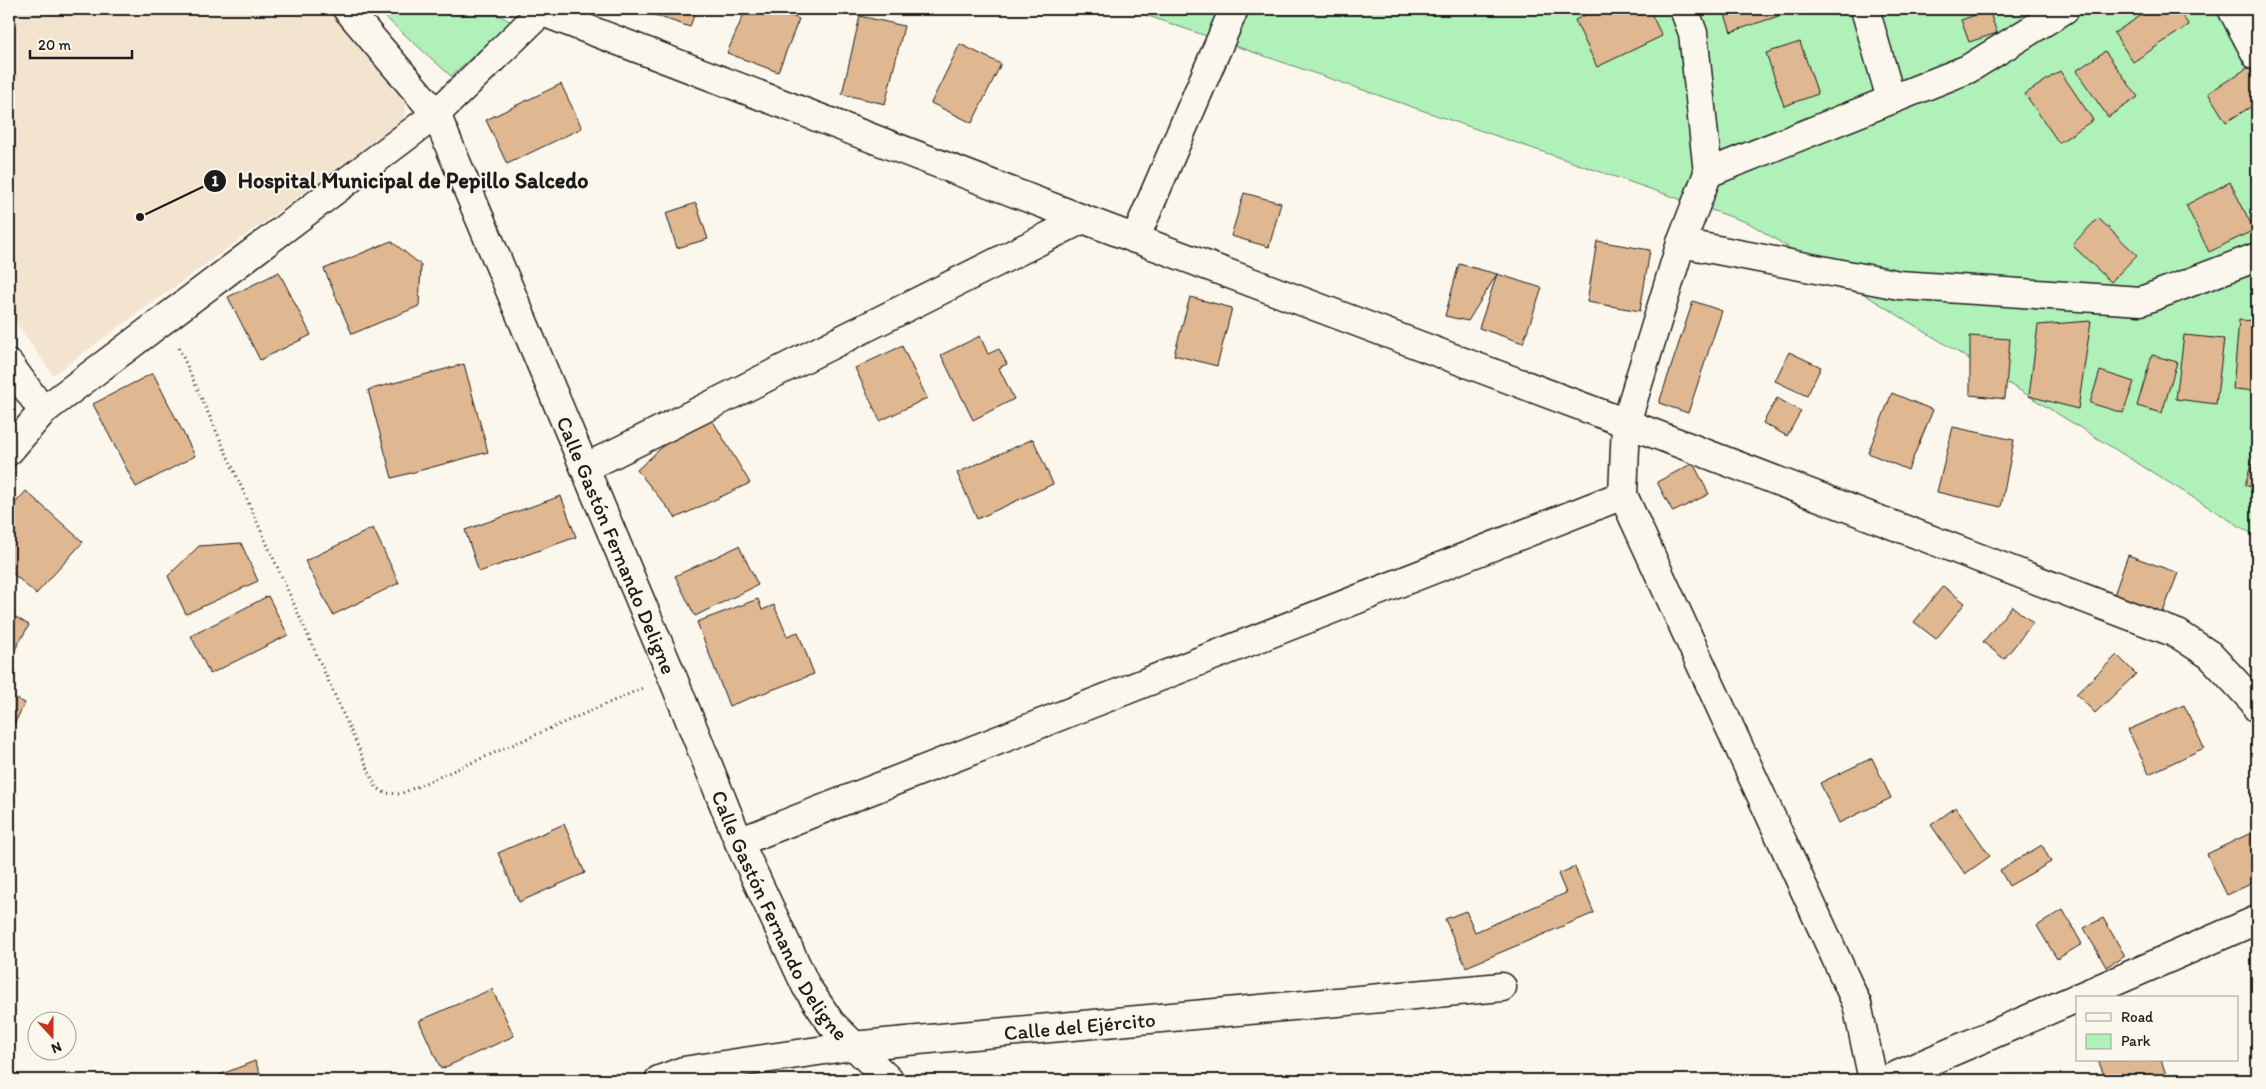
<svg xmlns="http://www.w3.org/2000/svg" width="2266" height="1089" viewBox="0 0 2266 1089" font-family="Itim,sans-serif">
	<rect width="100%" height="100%" fill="#fbf7ec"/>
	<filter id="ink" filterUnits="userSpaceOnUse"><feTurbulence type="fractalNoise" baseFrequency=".02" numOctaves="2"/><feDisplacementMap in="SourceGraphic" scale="10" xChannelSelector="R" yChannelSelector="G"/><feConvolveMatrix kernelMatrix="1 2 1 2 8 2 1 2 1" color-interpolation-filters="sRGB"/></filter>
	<g filter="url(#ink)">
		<path fill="#f3e4d0" d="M9 9H333L348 24 406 99 403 121 53 375 9 313Z"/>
		<g fill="#b0f1b9" stroke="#66866a">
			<path d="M376 9H489L511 22 451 76Z"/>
			<path d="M1128 9H2257V537L1749 223Z"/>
		</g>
		<g fill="#dfb790" stroke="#1c1c1c">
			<path d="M646 9H696L690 27 645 12Z"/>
			<path d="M746 9H773L799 19 778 72 727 53Z"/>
			<path d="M1598 9H1649L1662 36 1597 67 1575 20Z"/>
			<path d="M1723 9H1799L1731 32Z"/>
			<path d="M2151 9H2177L2189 25 2133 62 2114 33Z"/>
			<path d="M1989 10 1997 33 1969 42 1961 20Z"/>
			<path d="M860 16 904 26 885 104 842 94Z"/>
			<path d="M1800 42 1818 94 1784 106 1766 53Z"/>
			<path d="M960 44 1001 64 972 123 931 103Z"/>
			<path d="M2105 51 2138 97 2108 117 2076 71Z"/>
			<path d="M2249 67 2257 81V103L2226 122 2208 93Z"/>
			<path d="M2060 71 2093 120 2059 143 2025 94Z"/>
			<path d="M561 84 582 128 507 164 486 120Z"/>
			<path d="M2230 182 2254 230 2209 252 2186 205Z"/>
			<path d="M1244 193 1281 203 1269 247 1231 236Z"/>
			<path d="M696 203 708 239 677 248 666 213Z"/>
			<path d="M2098 218 2137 255 2111 282 2072 245Z"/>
			<path d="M391 241 421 265 419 306 352 334 324 269Z"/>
			<path d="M1597 241 1650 250 1640 311 1587 302Z"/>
			<path d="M1459 264 1497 274 1468 321 1445 316Z"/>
			<path d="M279 272 311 335 260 360 228 297Z"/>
			<path d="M1497 274 1542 288 1523 343 1479 328Z"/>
			<path d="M1190 297 1232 308 1217 366 1174 355Z"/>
			<path d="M1693 301 1722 311 1688 413 1659 403Z"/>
			<path d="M2239 320 2257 321V391L2233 389Z"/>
			<path d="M2091 321 2078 409 2029 396 2038 325Z"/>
			<path d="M2184 335 2224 339 2216 404 2176 399Z"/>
			<path d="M980 336 988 354 999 349 1007 364 999 368 1014 399 973 420 941 355Z"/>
			<path d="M1970 336 2010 339 2005 399 1970 395Z"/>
			<path d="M902 346 927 398 880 421 855 368Z"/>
			<path d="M1789 352 1821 367 1807 396 1775 381Z"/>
			<path d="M2152 355 2177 362 2162 413 2137 406Z"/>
			<path d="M464 364 488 452 392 478 368 390Z"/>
			<path d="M2100 371 2134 382 2123 413 2090 403Z"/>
			<path d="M153 373 195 456 136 487 93 404Z"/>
			<path d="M1892 393 1933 410 1908 470 1868 453Z"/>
			<path d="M1777 398 1801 411 1787 436 1763 423Z"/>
			<path d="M705 408 750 483 676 518 637 470Z"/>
			<path d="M1953 427 2014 440 2001 507 1937 492Z"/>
			<path d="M1033 439 1053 484 977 519 957 473Z"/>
			<path d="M2255 452 2257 453V489L2245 485Z"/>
			<path d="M1693 463 1709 494 1673 512 1657 482Z"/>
			<path d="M26 491 83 542 36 594 9 570V510Z"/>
			<path d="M561 496 576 537 479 572 465 530Z"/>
			<path d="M373 528 399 583 333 615 305 561Z"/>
			<path d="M241 543 258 581 186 614 168 576 199 546Z"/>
			<path d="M739 546 758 585 695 616 675 576Z"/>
			<path d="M2128 555 2178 573 2163 612 2114 595Z"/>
			<path d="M1943 586 1965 603 1936 639 1914 622Z"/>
			<path d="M268 596 288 635 210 674 191 636Z"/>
			<path d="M758 599 762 610 774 605 787 636 798 632 814 674 729 706 697 622Z"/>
			<path d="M2012 606 2033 623 2004 659 1983 642Z"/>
			<path d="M9 613 29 625 9 660Z"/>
			<path d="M2117 655 2136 674 2095 713 2076 694Z"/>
			<path d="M9 695 25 703 9 734Z"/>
			<path d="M2184 705 2204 748 2149 774 2128 730Z"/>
			<path d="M1872 758 1891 798 1839 823 1820 783Z"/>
			<path d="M1956 807 1990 856 1965 874 1931 825Z"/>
			<path d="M564 824 585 873 519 902 498 853Z"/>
			<path d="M2257 830V881L2227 895 2207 854Z"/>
			<path d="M2042 845 2051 862 2009 886 2000 870Z"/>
			<path d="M1575 867 1594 913 1466 967 1445 919 1466 911 1475 932 1566 893 1558 874Z"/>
			<path d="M2063 910 2082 944 2057 959 2037 926Z"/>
			<path d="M2103 918 2125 956 2106 967 2084 928Z"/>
			<path d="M2257 961V975L2254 962Z"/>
			<path d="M492 989 514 1036 441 1069 419 1021Z"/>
			<path d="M2098 1060H2161L2168 1080H2106Z"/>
			<path d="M255 1061 263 1080H207Z"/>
			<path d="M2012 1075 2014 1080H1997Z"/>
		</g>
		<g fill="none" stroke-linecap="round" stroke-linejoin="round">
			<defs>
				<g id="minor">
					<path id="s1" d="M347 9 436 114 672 676 739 842 806 986 831 1023 889 1080"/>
					<path d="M535 9 1083 219 1626 423 2178 634 2210 655 2255 703 2257 708"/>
					<path d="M1865 9 1891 99"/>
					<path d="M2232 9 2257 56"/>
					<path d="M1708 173 1968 69 2065 9"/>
					<path d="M1135 239 1234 9"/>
					<path d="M1681 243 1899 285 2141 301 2257 257"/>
					<path d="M9 364 43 411"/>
					<path d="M9 451 43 411 436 114 541 12"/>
					<path d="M585 468 1083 219"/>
					<path d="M1623 495 1857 1004 1873 1080"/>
					<path d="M739 842 1623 495 1626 423 1681 243 1708 173 1693 33 1684 9"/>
					<path d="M2077 998 2257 920"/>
					<path id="s2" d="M659 1080 683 1071 852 1046 1502 987"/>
					<path d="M1886 1080 2077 998"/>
				</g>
			</defs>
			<use href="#minor" stroke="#1c1c1c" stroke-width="31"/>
			<path stroke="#1c1c1c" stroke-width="3" stroke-dasharray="1 4" stroke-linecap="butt" d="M179 348 376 787 385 793 400 794 643 688"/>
			<use href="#minor" stroke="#fbf7ec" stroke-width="28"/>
		</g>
	</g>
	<g text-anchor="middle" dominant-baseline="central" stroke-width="4" stroke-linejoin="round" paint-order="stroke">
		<g font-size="21" fill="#1c1c1c" stroke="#fbf7ec">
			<text stroke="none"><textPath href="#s1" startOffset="605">Calle Gastón Fernando Deligne</textPath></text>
			<text stroke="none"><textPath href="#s1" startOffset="1010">Calle Gastón Fernando Deligne</textPath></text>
			<text stroke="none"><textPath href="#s2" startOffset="425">Calle del Ejército</textPath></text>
		</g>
	</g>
	<path fill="none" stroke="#1c1c1c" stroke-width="2" d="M140 217L215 181"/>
	<g fill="#1c1c1c" stroke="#fbf7ec" stroke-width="2">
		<circle cx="140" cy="217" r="5"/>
		<circle cx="215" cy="181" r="12"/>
	</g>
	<g font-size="15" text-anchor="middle" font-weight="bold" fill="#fff">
		<text x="215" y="186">1</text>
	</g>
	<g font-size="22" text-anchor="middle" font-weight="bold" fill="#1c1c1c" stroke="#fbf7ec" stroke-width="4" stroke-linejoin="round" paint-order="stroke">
		<text x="413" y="188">Hospital Municipal de Pepillo Salcedo</text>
	</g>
	<rect width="2266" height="1089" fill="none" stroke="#fbf7ec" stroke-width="30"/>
	<rect x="15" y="15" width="2236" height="1059" fill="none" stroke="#1c1c1c" stroke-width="2" filter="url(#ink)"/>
	<rect x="2076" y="996" width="162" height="65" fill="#fbf7ec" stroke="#a29f99"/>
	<rect x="2086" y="1013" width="25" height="8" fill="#fbf7ec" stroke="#a29f99"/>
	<text x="2121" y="1022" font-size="15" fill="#1c1c1c">Road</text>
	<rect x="2086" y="1034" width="25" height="15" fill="#b0f1b9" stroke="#a29f99"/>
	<text x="2121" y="1046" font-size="15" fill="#1c1c1c">Park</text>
	<g transform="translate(52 1036) rotate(159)"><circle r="24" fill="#fbf7ec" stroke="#a29f99"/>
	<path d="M0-4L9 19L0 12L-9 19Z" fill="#c8321e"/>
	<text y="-8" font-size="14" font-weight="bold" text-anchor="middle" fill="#1c1c1c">N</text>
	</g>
	<path d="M30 50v8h102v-8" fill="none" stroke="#1c1c1c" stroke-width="2.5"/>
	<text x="38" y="50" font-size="15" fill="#1c1c1c" stroke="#fbf7ec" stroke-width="4" paint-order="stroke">20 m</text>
</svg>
